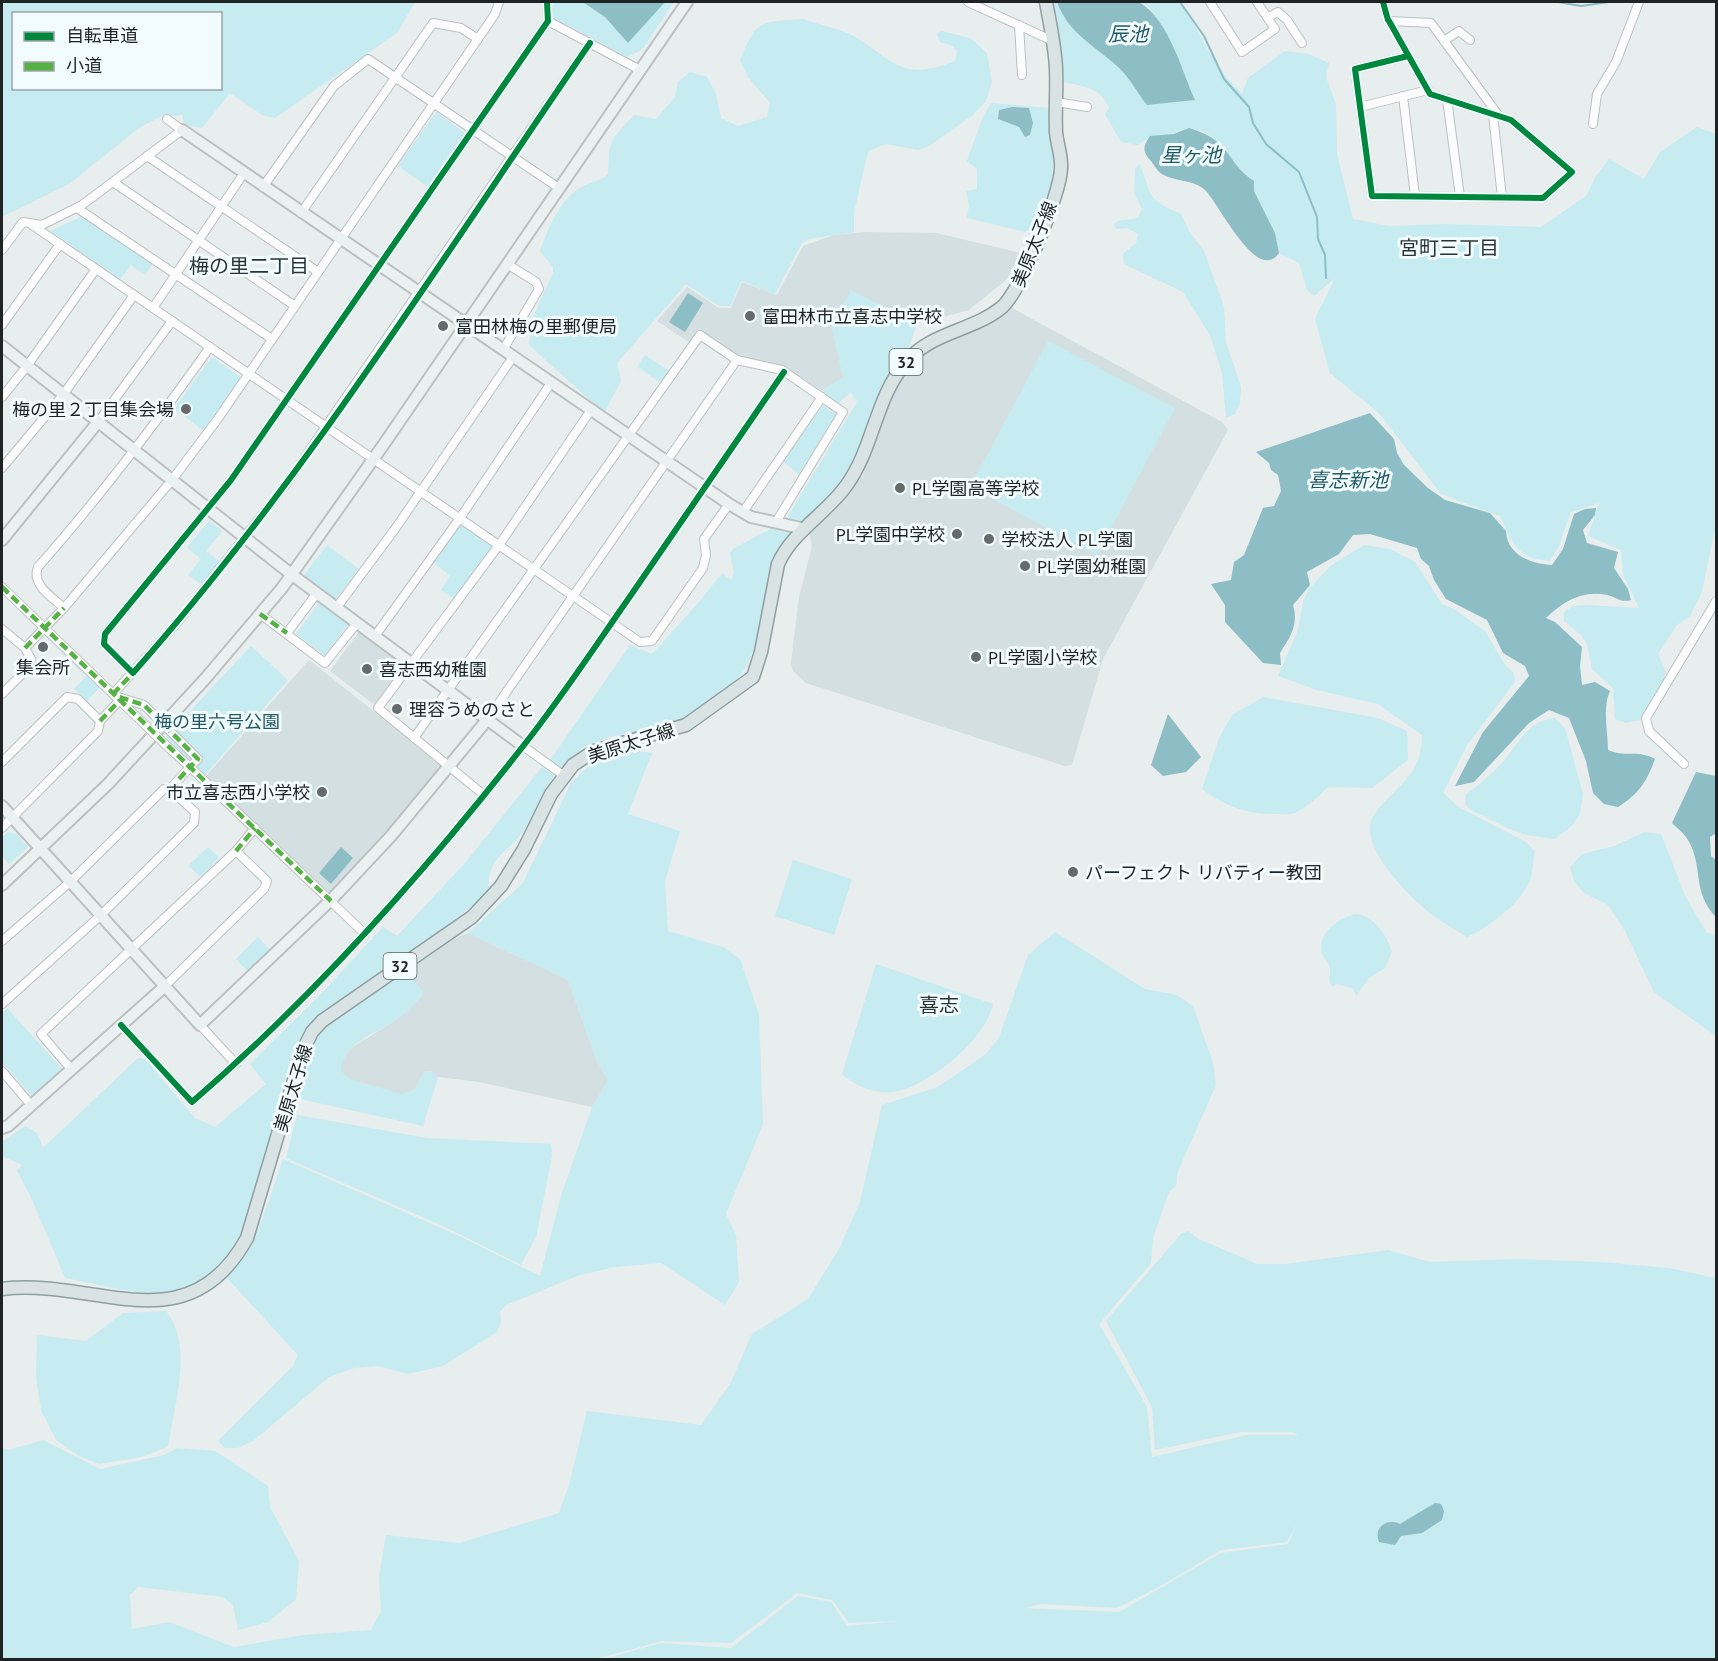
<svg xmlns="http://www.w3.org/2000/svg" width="1718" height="1661" viewBox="0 0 1718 1661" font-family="'PT Sans','Noto Sans JP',sans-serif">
	<rect width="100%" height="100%" fill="#e8edee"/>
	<g fill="#d3dfe1">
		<path d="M866 232 936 233 1021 253 1007 279 969 310 917 324 851 291 832 326 843 377 822 391 787 369 740 358 698 331 690 343 657 321 687 287 719 308H731L742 282 777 295 803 246 834 235Z"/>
		<path d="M1012 308 1222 422 1228 430 1103 659 1072 765 1065 766 806 683 793 671 791 662 799 597 812 546 809 531 834 512 863 475 891 396 901 378 933 347 995 320Z"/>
		<path d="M359 632 404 667 375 705 330 671Z"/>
		<path d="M309 660 443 766 330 895 206 776Z"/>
		<path d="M468 933 568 980 596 1059 608 1081 592 1107 479 1082 438 1077 431 1071 424 1072 415 1089 402 1095 352 1080 341 1072V1063L350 1049 399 1018 422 996 413 977 406 972 454 939Z"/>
	</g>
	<g fill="#c6ebf1" fill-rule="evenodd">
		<path d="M2 2H415L397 33 275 118 262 115 230 93 202 128 185 125 182 115 160 117 139 128 69 184 2 217ZM14 14H220V88H14Z"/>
		<path d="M554 2H674L642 50 627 57 552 17Z"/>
		<path d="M1052 2H1057C1069 35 1095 45 1119 68 1130 78 1139 93 1147 105L1194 100 1149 7 1139 2H1177L1185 8 1209 52 1226 77 1242 94 1248 78 1285 51 1309 54 1329 63 1326 77 1336 104 1337 154 1353 219 1389 226 1444 224 1541 227 1586 196 1596 176 1609 159 1644 179 1660 152 1697 127 1716 134V524L1702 592 1690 616 1677 625 1658 654 1666 672 1660 689 1641 720 1626 723 1615 719 1613 688 1592 669 1587 644 1581 635 1564 621V612L1573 606 1587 605 1639 608 1623 575 1621 550 1588 536 1599 503 1571 512 1559 546 1550 561C1516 558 1513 544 1500 516L1441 494 1379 413 1330 373 1315 319 1335 278 1314 296 1307 290 1299 263 1279 253 1275 233 1254 191V181C1230 166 1223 132 1191 129 1185 128 1179 133 1173 134 1157 137 1152 134 1138 145L1121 142 1105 114 1109 108C1101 87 1082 86 1062 82L1061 51Z"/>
		<path d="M803 19C820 25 842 29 857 38 897 64 904 81 955 61L957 51 951 45 940 42 937 34 941 31 970 38 987 53 992 82 986 101 973 115 929 146 918 150 886 144 868 151 854 212V232L809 239 802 243 775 294 741 281 731 306H719L686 284 617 363 621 381 604 413 529 345 533 317 553 273V267L540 251C548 229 558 203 578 189 588 182 598 183 608 174L609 150 614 137 634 115 656 119 675 97 678 82 690 72 707 77 716 94 721 118 738 126 767 117 770 103 748 77 740 60C757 19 760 22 803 19Z"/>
		<path d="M991 103 1049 108C1055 139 1060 216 1025 232L967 218 969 205 966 191 977 189V169L967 161 982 119Z"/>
		<path d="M436 112 465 133 428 187 398 166Z"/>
		<path d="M1140 164C1152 198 1147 199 1181 214L1189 231 1204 251 1224 307 1226 342 1241 387 1240 403 1235 414 1226 418 1222 373 1210 335 1183 292 1124 264 1123 254 1136 243 1138 234 1127 228 1116 229 1114 224 1118 221 1138 218 1142 209 1134 193 1135 168Z"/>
		<path d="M81 217 153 263 145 275 131 265 120 279 50 231Z"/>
		<path d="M851 290 917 324 907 353 874 407 864 440 850 474 806 522 787 518 857 402 851 392 837 404 822 391 843 377 832 326Z"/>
		<path d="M1048 341 1175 408 1097 555 970 487Z"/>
		<path d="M645 355 669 371 661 383 637 367Z"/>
		<path d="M212 357 241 378 203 430 174 409Z"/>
		<path d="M823 405 836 414 799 474 782 461Z"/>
		<path d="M209 521 222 531 206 551 221 563 203 585 188 575 201 559 187 548Z"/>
		<path d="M459 524 493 547 455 600 441 590 450 576 433 562Z"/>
		<path d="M774 527 793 532 767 591 754 649 745 669 727 691 701 712 650 731 613 736 585 746 564 766 556 768 550 760 630 645 652 654 699 602 722 573 731 580 734 573 730 553 733 549Z"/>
		<path d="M327 545 359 569 336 599 304 575Z"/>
		<path d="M1364 545 1390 549 1415 562 1442 604 1452 608 1485 631 1505 665 1514 673 1515 682 1467 745 1443 793 1460 808 1526 842 1535 851C1533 860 1533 871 1530 880 1522 903 1488 927 1467 937 1453 928 1437 920 1425 909 1405 892 1355 841 1374 815 1395 785 1422 778 1422 735L1378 704 1317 690 1278 676 1298 630 1303 602 1309 589 1330 566Z"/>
		<path d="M320 602 348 624 325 656 296 634Z"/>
		<path d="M51 629 105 682 87 701 74 689 86 676 45 636Z"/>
		<path d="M251 646 288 680 205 775 166 737Z"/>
		<path d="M1263 697 1378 718 1407 731 1408 760 1372 788 1328 787C1318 797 1308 806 1295 813 1289 815 1282 814 1276 814 1245 814 1227 807 1202 789L1219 738 1232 715Z"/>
		<path d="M1554 718 1565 728 1583 794 1580 814 1571 827 1554 839 1526 835 1505 827 1469 809 1465 803 1466 794C1479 785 1491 775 1502 763 1519 744 1526 722 1554 718Z"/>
		<path d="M632 750 652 753 628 814 680 831 665 881 668 931 723 947 740 959 759 1014 763 1124 726 1214 736 1235 739 1282 725 1305 661 1263 615 1267 580 1275 506 1305 500 1312 501 1322 497 1332 443 1366 408 1374 378 1366 354 1368 329 1377 253 1441 238 1448H225L218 1441 293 1366 298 1355 227 1278C258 1246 268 1200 283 1159L459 1236 540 1276 561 1196 592 1107 608 1081 596 1059 568 980 468 933 523 883 571 783 596 759Z"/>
		<path d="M542 767 554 775C544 793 535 812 524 830 510 852 487 856 489 888L481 899C457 917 434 937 409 954 379 976 342 992 318 1021 304 1039 291 1063 283 1085 262 1147 256 1283 172 1293 137 1296 99 1284 65 1278L31 1197 17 1171 22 1165 2 1156V1142L25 1126 37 1133 43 1148 138 1058 145 1059 195 1118 215 1127 266 1084 250 1064 322 993 383 927 397 936 465 863Z"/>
		<path d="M7 832 16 834 28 847 9 864 2 856V837Z"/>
		<path d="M1645 832 1661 834 1686 898 1707 933 1716 935V1036L1654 992 1625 931 1608 905 1584 893 1574 881 1570 867 1582 854 1614 846Z"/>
		<path d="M208 847 219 858 201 877 188 866Z"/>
		<path d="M793 860 852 879 834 935 775 916Z"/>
		<path d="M1354 914C1373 914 1386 934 1392 951L1385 968 1369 978 1356 996 1353 988 1336 984 1332 987C1327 979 1331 976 1330 969 1330 964 1325 960 1323 956 1315 935 1337 919 1354 914Z"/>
		<path d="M1055 932 1145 989 1177 995 1193 1006 1213 1063 1216 1085 1178 1171 1176 1186 1169 1192 1153 1238 1151 1263 1099 1324 1147 1407 1152 1457 1247 1435H1298L1292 1432H1240L1155 1450 1152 1407 1106 1321 1181 1234 1188 1231 1199 1239 1257 1264H1286L1388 1250 1430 1262 1519 1259 1601 1262 1669 1268 1716 1278V1659H604L661 1643 731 1648 798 1596 831 1602 847 1626 899 1621 849 1623 832 1600 797 1593 731 1643 662 1641 596 1659H2V1448L9 1450 43 1440 100 1469 164 1455 177 1448 215 1451 268 1486 270 1507 299 1561 296 1599 268 1622 238 1630 233 1605 223 1597 138 1587 130 1595 132 1629 169 1622 234 1647 304 1635 371 1630 381 1611 379 1577 386 1535 459 1543 559 1513 569 1485 587 1411 701 1425 730 1384 752 1334 808 1299 839 1249 860 1202 882 1105 938 1087 986 1054 999 1038 1028 955ZM1297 1523 1288 1544 1221 1553 1119 1612 1025 1608 1041 1604 1117 1608 1157 1588 1221 1550 1287 1542Z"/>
		<path d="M258 937 271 951 249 973 236 959Z"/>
		<path d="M876 964 993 1004C986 1039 928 1087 893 1092 873 1094 856 1086 842 1074Z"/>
		<path d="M406 972 423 991 422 996C415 1004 407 1012 398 1019 377 1033 343 1042 341 1071L352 1080 402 1094 415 1089 424 1072 431 1071 438 1077 423 1126 300 1099 297 1095C302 1072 310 1045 325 1027 339 1011 386 985 406 972Z"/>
		<path d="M7 1008 62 1069 32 1096 2 1062V1013Z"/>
		<path d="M297 1115 427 1138 551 1144 552 1156 536 1237 521 1265 443 1226 286 1158Z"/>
		<path d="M166 1311C194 1346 174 1407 168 1447L141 1457 99 1464 79 1456 56 1440 41 1410 36 1378 37 1335 86 1341 123 1313Z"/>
	</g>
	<g fill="#8dbdc5">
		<path d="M583 2H665L628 43 605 17Z"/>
		<path d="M1057 2H1139C1169 20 1181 69 1195 100L1147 105C1138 94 1130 78 1119 68 1095 45 1069 35 1057 2Z"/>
		<path d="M1012 107 1029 108 1033 123 1030 135 1025 137 1019 127 998 119 999 110Z"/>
		<path d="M1189 128C1233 141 1225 162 1254 181V191L1275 233 1279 253C1257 285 1219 203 1205 190 1193 179 1175 182 1162 174 1156 170 1154 164 1150 160 1142 151 1143 146 1150 136L1174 134Z"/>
		<path d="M688 293 703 303 685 332 669 322Z"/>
		<path d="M1370 413 1394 439 1397 453 1404 465 1428 488 1445 500 1490 513 1506 531C1507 555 1531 564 1552 565L1563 549 1574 514 1585 509 1596 508 1595 515 1583 530 1587 543 1618 552 1614 568 1628 589 1631 600C1621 603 1616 597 1607 595 1582 590 1564 601 1546 618L1555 622 1582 647 1580 666 1582 685 1595 682 1610 691C1602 708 1608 731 1608 750 1627 758 1636 749 1655 759 1647 781 1639 794 1618 807L1604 804 1593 793 1586 761 1569 718 1549 710 1529 723 1474 782 1455 786 1483 732 1529 676 1525 666 1503 653 1487 620 1446 599 1434 580 1429 566 1421 559 1417 548 1370 534 1353 535 1339 554 1307 572 1310 585 1293 605C1299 625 1290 637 1280 653L1281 665 1263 663 1225 622V605L1211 584 1231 580 1234 562 1244 555 1263 508 1274 506 1281 491 1278 475 1271 470 1269 463 1256 452Z"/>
		<path d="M1168 714 1201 757 1186 772 1163 776 1151 765Z"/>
		<path d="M1696 772 1716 776V833L1710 837 1711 856 1716 860V917C1691 891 1704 867 1688 840 1684 833 1677 828 1672 823Z"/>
		<path d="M341 847 353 858 331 884 319 873Z"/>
		<path d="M1435 1503 1441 1504 1444 1511 1442 1520 1422 1533 1401 1536 1395 1545 1379 1542C1373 1527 1387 1518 1400 1524Z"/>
	</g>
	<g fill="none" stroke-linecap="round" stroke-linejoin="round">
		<g stroke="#8dbdc5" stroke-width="2">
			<path d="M1180 2 1204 36 1224 79 1249 107 1253 123 1266 144 1299 172 1317 217 1318 239 1325 255 1326 278"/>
			<path d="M1558 2 1581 6 1609 2"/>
		</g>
		<defs>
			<g id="street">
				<path d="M968 2 1053 41"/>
				<path d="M1210 2 1242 52 1275 29 1257 2"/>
				<path d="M1383 2 1388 20 1389 21 1430 94 1511 120 1572 172 1543 198 1372 196 1355 69 1408 56"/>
				<path d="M1268 17 1278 12 1287 20 1302 43"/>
				<path d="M548 21 640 70"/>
				<path d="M1389 21 1431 23 1499 116"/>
				<path d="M1019 25 1022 75"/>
				<path d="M1444 41 1459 31 1470 40"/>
				<path d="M1403 96 1415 196"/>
				<path d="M1447 99 1460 197"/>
				<path d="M1056 102 1087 107"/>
				<path d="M1360 107 1428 90"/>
				<path d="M1493 114 1502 198"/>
				<path d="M1593 124 1597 94 1616 62 1639 2"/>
				<path d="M147 156 318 272"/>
				<path d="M113 182 295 306"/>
				<path d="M263 187 334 86 368 59 559 188"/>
				<path d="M77 208 272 339"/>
				<path d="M301 213 433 23 461 28 478 39"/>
				<path d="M32 225 640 642 652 641 703 568 706 555 704 539 729 504"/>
				<path d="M2 250 23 222 42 225 82 205 182 130 167 119"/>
				<path d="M153 308 244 173"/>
				<path d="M2 325 60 244"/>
				<path d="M210 347C156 423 100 497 38 567 31 585 52 597 64 608L172 480 217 420 495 14 499 2"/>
				<path d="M503 350 539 289 536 282 507 264"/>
				<path d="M2 397 27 366 96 269"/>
				<path d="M98 422 172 321"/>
				<path d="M2 468 63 395 134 295"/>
				<path d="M743 512 822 397"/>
				<path d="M2 587 140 720"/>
				<path d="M337 607 395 529 513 357"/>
				<path d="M260 614 325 663 357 623"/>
				<path d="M2 629 25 648 31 659 29 667 2 694"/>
				<path d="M287 633 317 593"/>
				<path d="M375 636 460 518 551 383"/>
				<path d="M25 648 64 608"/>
				<path d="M133 673 104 644 105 634 231 480 548 21 547 2"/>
				<path d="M113 694 177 623 287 483 590 43"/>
				<path d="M118 697 144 705 198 759 190 767 169 748"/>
				<path d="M487 720 737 360"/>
				<path d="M414 738 700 335 737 360 782 370 843 412 776 522"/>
				<path d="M523 746 563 775"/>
				<path d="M2 762 67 697 78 699 100 721"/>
				<path d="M1684 764 1649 731 1646 718 1716 601"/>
				<path d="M484 795 378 708 499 545 591 410"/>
				<path d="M2 828 98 731 100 721 120 700"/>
				<path d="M2 941 70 882 164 789H170L190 767 365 934"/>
				<path d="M164 987 264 889 267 881 236 851"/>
				<path d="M2 1004 100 916 194 823 195 812 170 789"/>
				<path d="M121 1025 192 1102C315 996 424 873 524 745 562 697 596 645 631 595 682 520 733 446 784 372"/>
				<path d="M200 1025 236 1064"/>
				<path d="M71 1069 41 1034 236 851 255 828"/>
				<path d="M2 1071 31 1105"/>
			</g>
			<g id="secondary">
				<path d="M182 130 729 504 751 517 805 529"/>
				<path d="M2 346 291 574 523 746"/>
				<path d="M2 540 98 422"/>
				<path d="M2 806 200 1025 333 898 391 836 487 720"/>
				<path d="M2 885 108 784 205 679 282 588 384 444 687 2"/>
				<path d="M2 1128 8 1126 164 987"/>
			</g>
			<path id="primary" d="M2 1289C95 1277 187 1347 247 1238L303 1050 312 1032 322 1021 472 917 501 886 524 849 551 794 573 765 594 751 686 725 753 677 761 652 778 564C792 532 826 514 846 486 874 448 875 397 907 361 932 332 972 331 1001 308 1020 293 1061 193 1061 168 1062 156 1057 144 1056 132 1055 111 1057 90 1056 69 1055 46 1050 24 1046 2"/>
		</defs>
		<use href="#street" stroke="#bcc0c0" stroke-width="10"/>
		<use href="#secondary" stroke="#bcc0c0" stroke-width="14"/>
		<use href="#primary" stroke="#8f9fa1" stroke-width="15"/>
		<use href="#street" stroke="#fcfcfc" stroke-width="8"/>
		<use href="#secondary" stroke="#ebf0f0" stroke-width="10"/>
		<use href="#primary" stroke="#dae3e4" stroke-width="12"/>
		<defs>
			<path id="street-bridge" d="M140 720 169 748"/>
		</defs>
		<use href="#street-bridge" stroke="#bcc0c0" stroke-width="10" stroke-linecap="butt"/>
		<use href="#street-bridge" stroke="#fcfcfc" stroke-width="8"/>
		<g stroke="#55b245" stroke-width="4.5" stroke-dasharray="9 4.5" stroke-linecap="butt">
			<path d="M2 587 190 767 198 759 144 705 116 696"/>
			<path d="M260 614 287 633"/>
			<path d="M25 648 64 608"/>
			<path d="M113 694 133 673"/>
			<path d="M100 721 120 700"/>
			<path d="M170 789 190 767 331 901"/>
			<path d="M236 851 255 828"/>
		</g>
		<defs>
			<g id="cycleway">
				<path d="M547 2 548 21 231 480 105 634 104 644 133 673C305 479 443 257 590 43"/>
				<path d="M1383 2 1388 20 1389 21 1430 94 1511 120 1572 172 1543 198 1372 196 1355 69 1408 56"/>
				<path d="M121 1025 192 1102C315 996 424 873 524 745 562 697 596 645 631 595 682 520 733 446 784 372"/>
			</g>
		</defs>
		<use href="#cycleway" stroke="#f2fcfe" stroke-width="10"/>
		<use href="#cycleway" stroke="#00873e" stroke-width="6"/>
	</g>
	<g fill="#656a6b" stroke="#f2fcfe" stroke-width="2">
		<circle cx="750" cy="316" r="6"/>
		<circle cx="443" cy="326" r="6"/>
		<circle cx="186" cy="409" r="6"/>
		<circle cx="900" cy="488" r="6"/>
		<circle cx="957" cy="534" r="6"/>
		<circle cx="989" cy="539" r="6"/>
		<circle cx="1025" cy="566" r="6"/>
		<circle cx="43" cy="647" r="6"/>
		<circle cx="976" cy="657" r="6"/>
		<circle cx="367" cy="669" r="6"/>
		<circle cx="397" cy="709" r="6"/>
		<circle cx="322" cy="792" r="6"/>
		<circle cx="1073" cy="872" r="6"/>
	</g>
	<g text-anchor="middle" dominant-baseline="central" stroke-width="6" stroke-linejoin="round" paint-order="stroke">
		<g fill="#f2fcfe" stroke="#5e6465" stroke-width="1.5">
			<rect x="889.5" y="349" width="33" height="26" rx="4.5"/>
			<rect x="383.5" y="953" width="33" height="26" rx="4.5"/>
		</g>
		<g font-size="16" font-weight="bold" fill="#1f2324">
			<text x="906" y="362">32</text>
			<text x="400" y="966">32</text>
		</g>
		<g font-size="18" fill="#1f2324" stroke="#f2fcfe">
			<text transform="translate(1034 244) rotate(-68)">美原太子線</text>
			<text transform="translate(631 743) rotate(-18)">美原太子線</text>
			<text transform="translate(293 1088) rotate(-73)">美原太子線</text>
		</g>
		<g font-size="18" fill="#1f2324" stroke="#f2fcfe" text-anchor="start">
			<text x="762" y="316">富田林市立喜志中学校</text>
			<text x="455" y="326">富田林梅の里郵便局</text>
			<text x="174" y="409" text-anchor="end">梅の里２丁目集会場</text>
			<text x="912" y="488">PL学園高等学校</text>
			<text x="945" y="534" text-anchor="end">PL学園中学校</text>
			<text x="1001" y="539">学校法人 PL学園</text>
			<text x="1037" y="566">PL学園幼稚園</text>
			<text x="988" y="657">PL学園小学校</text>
			<text x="43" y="667" text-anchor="middle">集会所</text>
			<text x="379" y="669">喜志西幼稚園</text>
			<text x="409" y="709">理容うめのさと</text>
			<text x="310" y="792" text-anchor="end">市立喜志西小学校</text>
			<text x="1085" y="872">パーフェクト リバティー教団</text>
		</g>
		<g font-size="18" fill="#215962" stroke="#f2fcfe">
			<text x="217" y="721">梅の里六号公園</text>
		</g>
		<g font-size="20" font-style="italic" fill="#215a62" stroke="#f2fcfe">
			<text x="1128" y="34">辰池</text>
			<text x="1191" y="155">星ヶ池</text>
			<text x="1348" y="480">喜志新池</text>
		</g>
		<g font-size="20" fill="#2b3435" stroke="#f2fcfe">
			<text x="1449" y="248">宮町三丁目</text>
			<text x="249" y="266">梅の里二丁目</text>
			<text x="939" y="1005">喜志</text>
		</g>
	</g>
	<rect width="1718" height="1661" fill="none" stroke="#1f2324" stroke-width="6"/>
	<rect x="12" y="12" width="210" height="78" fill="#f2fcfe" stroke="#9ea5a7" stroke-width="1.5"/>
	<rect x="24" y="32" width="30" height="9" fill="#00873e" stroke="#9ea5a7" stroke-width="1.5"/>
	<text x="66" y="42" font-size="18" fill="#1f2324">自転車道</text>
	<rect x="24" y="62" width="30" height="9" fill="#55b245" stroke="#9ea5a7" stroke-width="1.5"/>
	<text x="66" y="72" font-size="18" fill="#1f2324">小道</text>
</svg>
